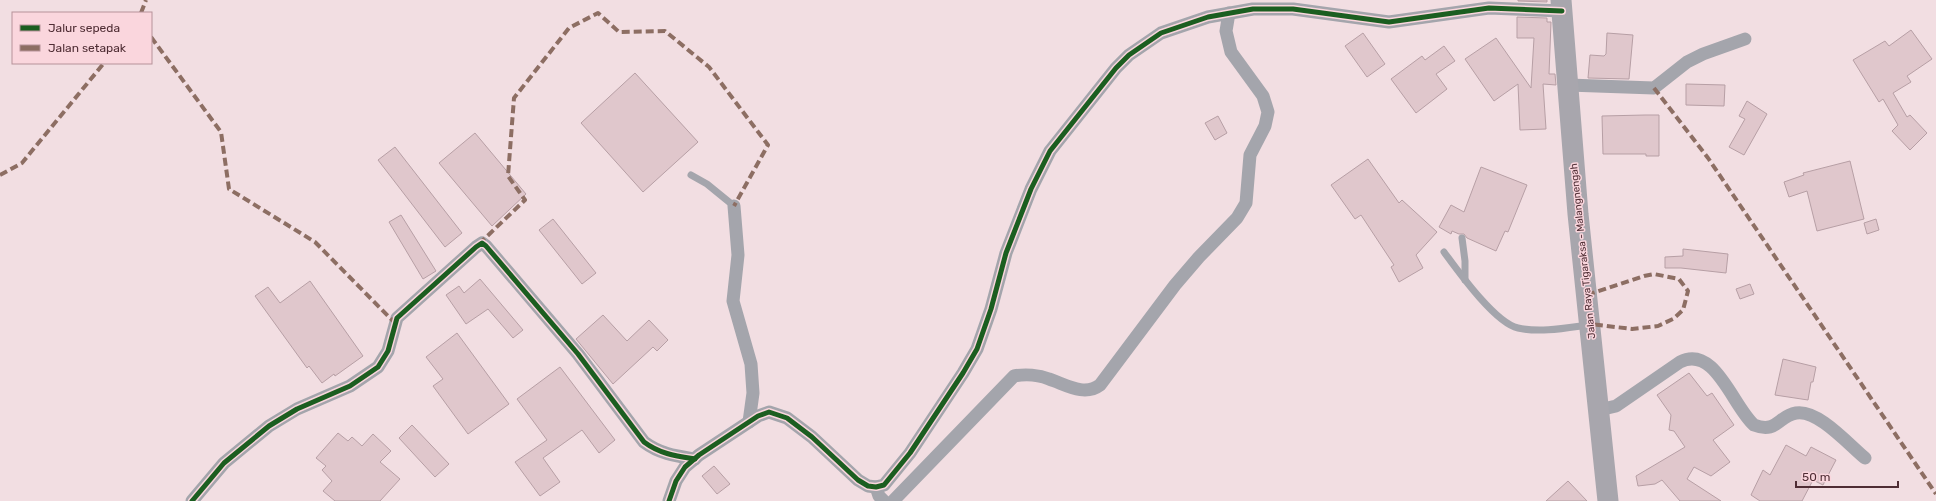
<svg xmlns="http://www.w3.org/2000/svg" width="1936" height="501" viewBox="0 0 1936 501" font-family="Rubik,sans-serif">
	<rect width="100%" height="100%" fill="#f2dee2"/>
	<g fill="#e0c7cc" stroke="#b79fa5">
		<path d="M1518 0H1547V2L1518 1Z"/>
		<path d="M1517 17 1547 18V22H1551L1549 74H1555L1556 85 1543 84 1546 129 1520 130 1518 84 1494 101 1465 59 1496 38 1531 88 1534 38H1517Z"/>
		<path d="M1911 30 1932 59 1907 76 1911 82 1893 93 1907 117 1910 115 1927 133 1910 150 1892 131 1898 125 1883 99 1879 102 1853 60 1885 41 1889 46Z"/>
		<path d="M1363 33 1385 64 1367 77 1345 46Z"/>
		<path d="M1607 33 1633 35 1629 79 1588 78 1590 55 1604 56 1606 54Z"/>
		<path d="M1444 46 1455 61 1436 74 1447 89 1416 113 1391 79 1422 56 1425 60Z"/>
		<path d="M635 73 698 142 643 192 581 123Z"/>
		<path d="M1686 84 1725 85 1724 106 1686 105Z"/>
		<path d="M1747 101 1767 114 1744 155 1729 147 1745 119 1739 116Z"/>
		<path d="M1645 115H1659V156H1646V154H1603L1602 116Z"/>
		<path d="M1218 116 1227 133 1215 140 1205 123Z"/>
		<path d="M475 133 526 194 492 226 439 163Z"/>
		<path d="M395 147 462 233 445 247 378 160Z"/>
		<path d="M1368 159 1399 203 1402 200 1437 232 1416 255 1423 268 1399 282 1391 267 1394 265 1361 215 1355 219 1331 185Z"/>
		<path d="M1850 161 1864 219 1817 231 1807 191 1789 197 1784 182 1804 175 1803 173Z"/>
		<path d="M1481 167 1527 185 1508 232 1505 231 1496 251 1467 238 1464 234H1459L1452 231 1451 234 1439 227 1451 205 1464 212Z"/>
		<path d="M401 215 436 271 423 279 389 222Z"/>
		<path d="M553 219 596 273 582 284 539 230Z"/>
		<path d="M1876 219 1879 230 1867 234 1864 223Z"/>
		<path d="M1683 249 1728 254 1726 273 1681 268H1665V257L1683 256Z"/>
		<path d="M480 279 523 330 513 338 488 309 466 324 446 295 459 286 464 293Z"/>
		<path d="M310 281 363 356 335 376 334 374 322 383 309 366 307 368 255 296 268 287 280 303Z"/>
		<path d="M1750 284 1754 294 1740 299 1736 289Z"/>
		<path d="M603 315 627 341 649 320 668 340 657 351 653 347 613 384 576 339Z"/>
		<path d="M457 333 509 404 468 434 433 386 443 379 426 357Z"/>
		<path d="M1783 359 1816 367 1813 382H1811L1808 400 1775 395Z"/>
		<path d="M560 367 615 440 599 453 582 430 543 458 560 482 540 496 515 462 547 440 517 399Z"/>
		<path d="M1689 373 1707 396 1712 393 1734 425 1713 440 1730 462 1711 476 1694 467 1687 479 1721 501H1680L1662 480 1655 484 1638 486 1636 476 1685 447 1674 431 1669 430 1671 415 1657 395Z"/>
		<path d="M412 425 449 464 435 477 399 438Z"/>
		<path d="M338 433 348 441 352 437 362 446 373 434 391 451 380 462 400 479 380 501H335L323 491 332 481 322 470 326 466 316 458Z"/>
		<path d="M1786 445 1806 456 1811 447 1836 460 1823 485 1813 480 1802 501H1760L1751 495 1763 470 1770 475Z"/>
		<path d="M714 466 730 484 717 494 702 476Z"/>
		<path d="M1568 481 1587 501H1546Z"/>
	</g>
	<g fill="none" stroke-linecap="round" stroke-linejoin="round">
		<g stroke="#a4a5ac" stroke-width="7">
			<path d="M691 175 707 184 734 206"/>
			<path d="M1462 238 1465 261V280"/>
			<path d="M1444 252C1458 271 1495 323 1518 328 1540 333 1566 328 1588 325"/>
		</g>
		<g stroke="#a4a5ac" stroke-width="13">
			<path d="M1568 85 1654 88 1687 62 1703 54 1745 39"/>
			<path d="M734 206 738 255 733 301 751 364 753 393 749 422"/>
			<path d="M1599 410 1616 406 1680 362C1715 344 1733 407 1754 425 1777 434 1778 416 1796 413 1818 409 1849 445 1865 458"/>
			<path d="M876 487 879 496 884 501"/>
			<path d="M192 501 224 463 269 426 297 409 350 386 378 367 388 351 397 318 476 247 482 243 486 246 578 354 644 442C660 454 676 456 695 459"/>
			<path d="M669 501 676 481 685 467 699 455 758 416 769 412 787 418 812 437 858 480 868 486 876 487 884 485 910 453 963 373 977 349 991 309 1006 253 1031 189 1050 151 1116 68 1129 55 1161 33 1208 17 1253 9H1293L1389 22 1489 8 1562 11"/>
			<path d="M893 501 1014 376C1025 374 1039 375 1049 379 1065 384 1084 397 1100 385L1175 285 1199 257 1237 218 1246 203 1250 155 1265 126 1268 112 1263 96 1231 52 1226 31 1229 13"/>
		</g>
		<path stroke="#a8a6ad" stroke-width="21" d="M1561 0 1578 214 1608 501"/>
		<g stroke="#8d6e63" stroke-width="4" stroke-dasharray="8 4" stroke-linecap="butt">
			<path d="M141 13 146 0"/>
			<path d="M151 37 221 132 229 189 315 242 395 323"/>
			<path d="M1654 88 1708 158 1936 494"/>
			<path d="M0 175 22 163 104 63"/>
			<path d="M479 244 525 200 508 176 514 98 569 28 598 13 619 32 665 31 709 67 768 145 734 206"/>
			<path d="M1587 295 1644 276 1654 274 1679 279 1688 291 1683 310 1673 319 1658 326 1632 329 1591 324"/>
		</g>
		<defs>
			<g id="cycleway">
				<path d="M192 501 224 463 269 426 297 409 350 386 378 367 388 351 397 318 476 247 482 243 486 246 578 354 644 442C660 454 676 456 695 459"/>
				<path d="M669 501 676 481 685 467 699 455 758 416 769 412 787 418 812 437 858 480 868 486 876 487 884 485 910 453 963 373 977 349 991 309 1006 253 1031 189 1050 151 1116 68 1129 55 1161 33 1208 17 1253 9H1293L1389 22 1489 8 1562 11"/>
			</g>
		</defs>
		<use href="#cycleway" stroke="#fad6dd" stroke-width="8"/>
		<use href="#cycleway" stroke="#1b5e20" stroke-width="5"/>
	</g>
	<g text-anchor="middle" dominant-baseline="central" stroke-width="3" stroke-linejoin="round" paint-order="stroke">
		<g font-size="10" fill="#4f2d34" stroke="#fad6dd">
			<text transform="translate(1583 251) rotate(-96)">Jalan Raya Tigaraksa - Malangnengah</text>
		</g>
	</g>
	<rect x="12" y="12" width="140" height="52" fill="#fad6dd" stroke="#b69299"/>
	<rect x="20" y="25" width="20" height="6" fill="#1b5e20" stroke="#b69299"/>
	<text x="48" y="32" font-size="12" fill="#4f2d34">Jalur sepeda</text>
	<rect x="20" y="45" width="20" height="6" fill="#8d6e63" stroke="#b69299"/>
	<text x="48" y="52" font-size="12" fill="#4f2d34">Jalan setapak</text>
	<path d="M1796 481v6h102v-6" fill="none" stroke="#4f2d34" stroke-width="2"/>
	<text x="1802" y="481" font-size="12" fill="#4f2d34" stroke="#fad6dd" stroke-width="3" paint-order="stroke">50 m</text>
</svg>
